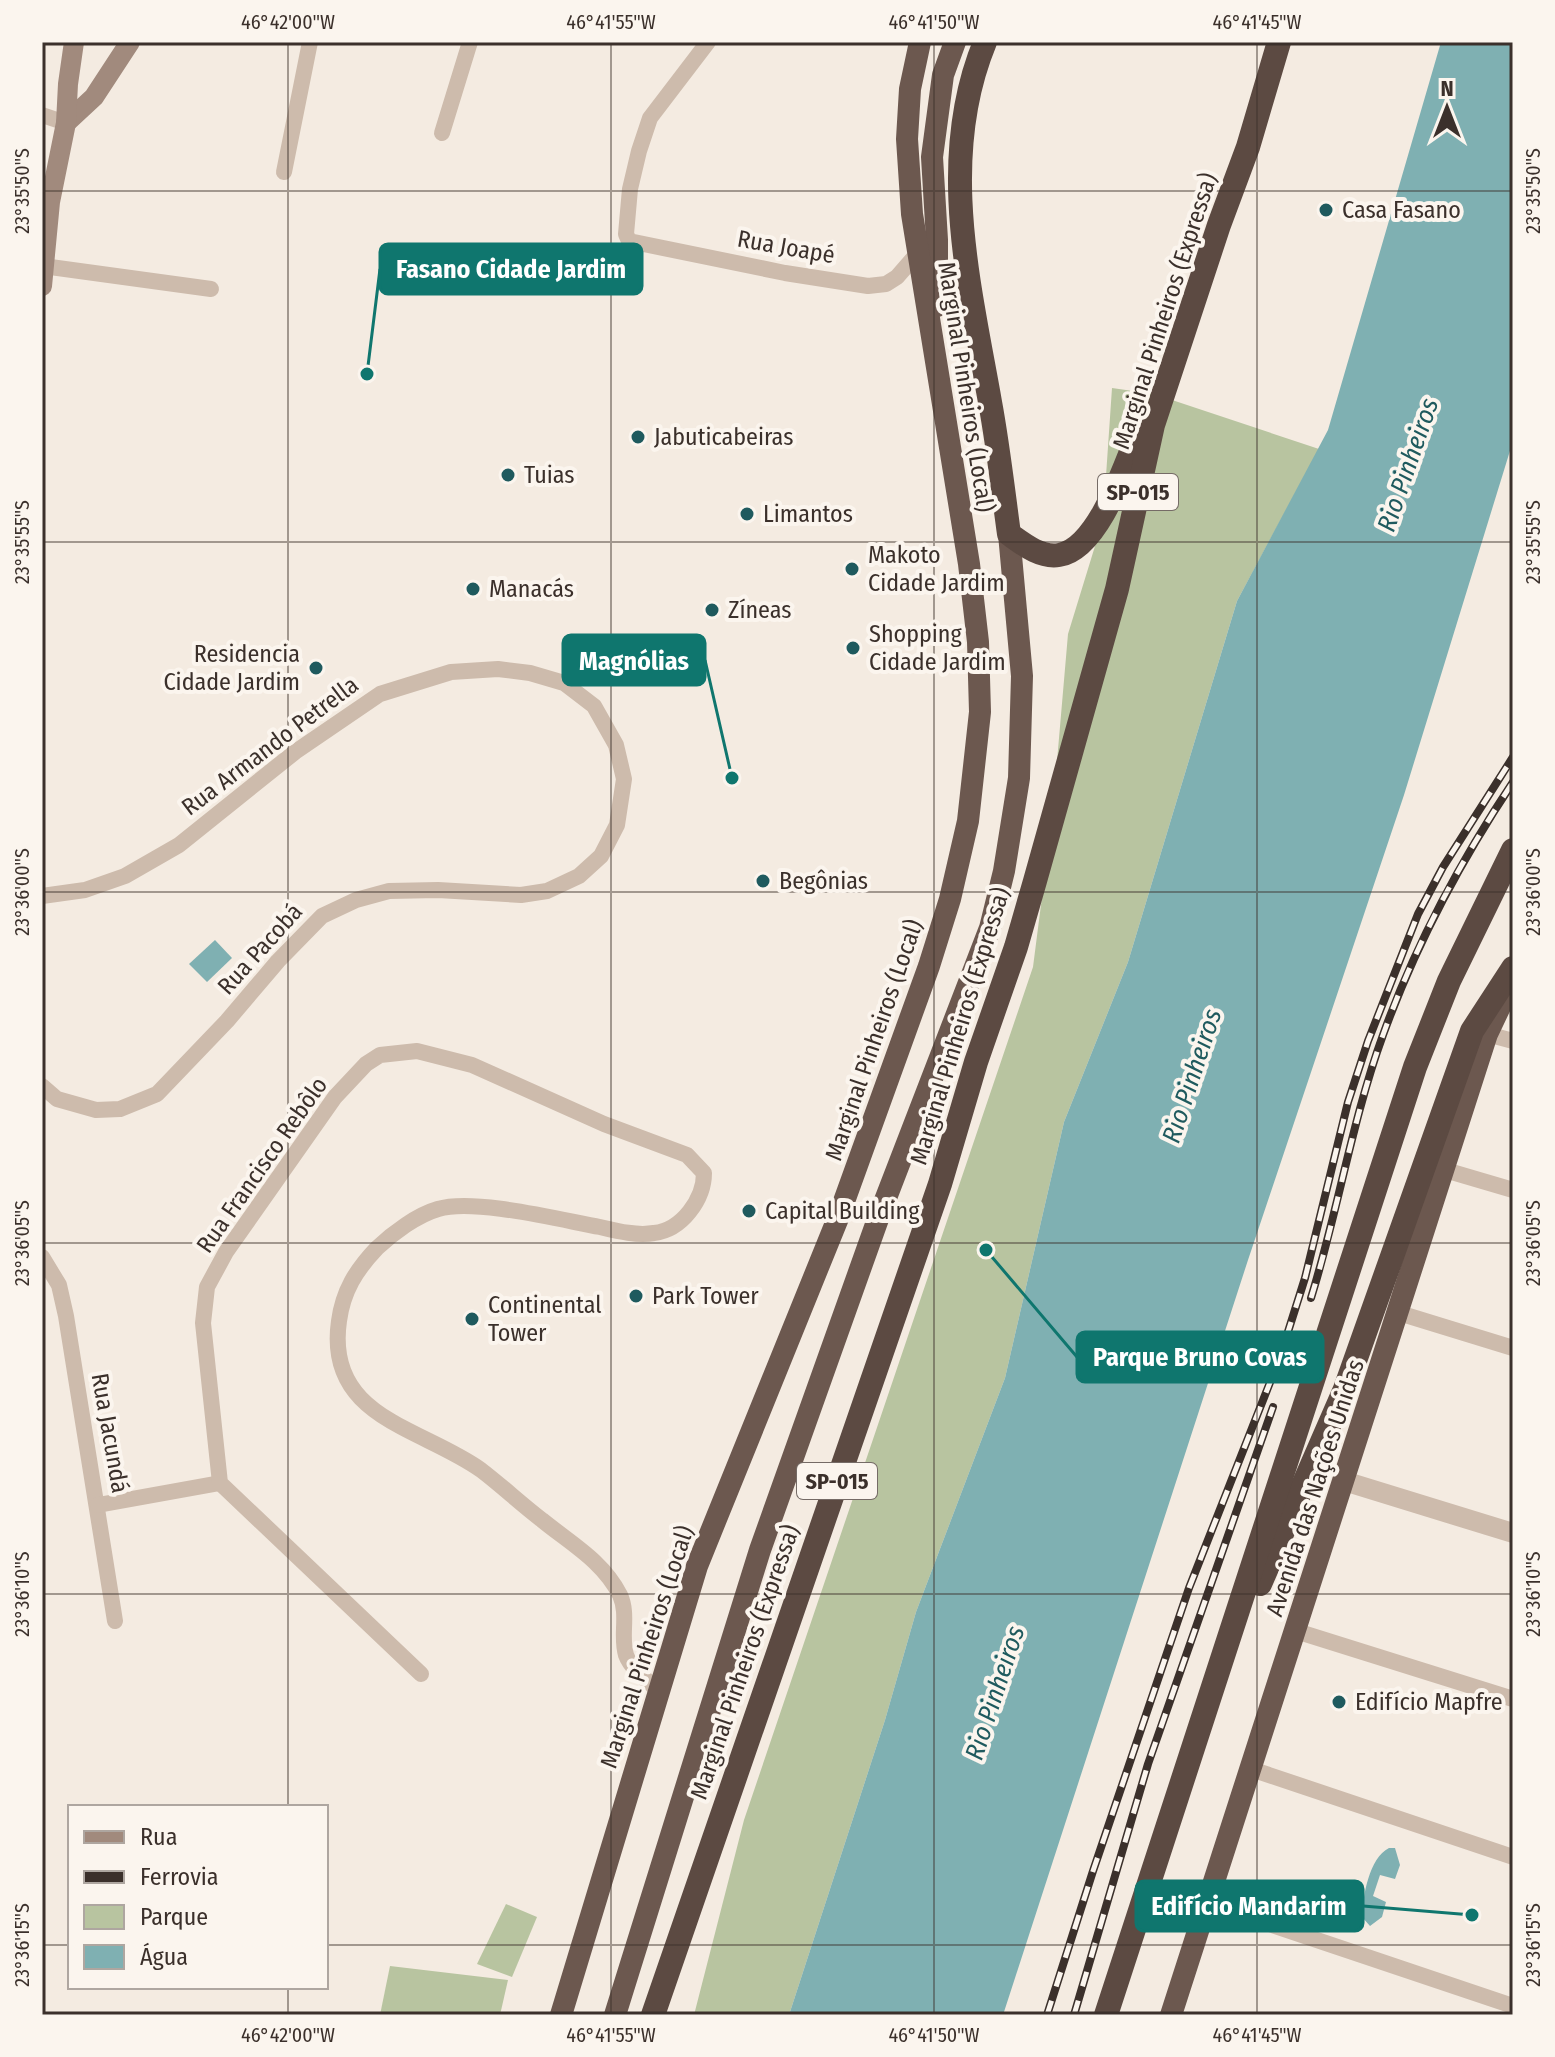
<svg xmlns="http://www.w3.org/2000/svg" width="1555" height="2057" viewBox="0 0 1555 2057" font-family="'Fira Sans Condensed',sans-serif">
	<rect width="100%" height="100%" fill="#f4ebe1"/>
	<g fill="#b8c4a0">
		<path d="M1112 388 1154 394 1319 449 1237 601 1128 962 1064 1122 1005 1378 916 1612 885 1720 789 2015H694L744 1820 1033 967 1052 819 1068 634 1103 520Z"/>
		<path d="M506 1904 537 1917 512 1977 477 1964Z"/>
		<path d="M390 1966 508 1980 500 2015H380Z"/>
	</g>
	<g fill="#7fb0b2">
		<path d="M1441 42H1513V441L1404 795 1248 1260 1003 2015H789L885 1720 916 1612 1005 1378 1064 1122 1128 962 1237 601 1328 430Z"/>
		<path d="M215 940 232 958 207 982 189 964Z"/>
		<path d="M1389 1848H1395L1400 1865 1395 1879 1380 1875 1373 1896 1386 1902 1382 1917 1370 1926 1362 1917C1363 1896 1369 1858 1389 1848Z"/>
	</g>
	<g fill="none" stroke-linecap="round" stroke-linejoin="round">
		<g stroke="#cdbbac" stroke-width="16">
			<path d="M708 42 650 118 639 151 630 189 626 234 629 241 785 273 868 286 886 284 897 277 917 254"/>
			<path d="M42 115 66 123"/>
			<path d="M442 133 470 42"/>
			<path d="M284 172 310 42"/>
			<path d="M43 266 211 289"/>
			<path d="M42 896 85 890 125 876 179 845 295 752 380 694 451 672 498 669 530 673 564 683 594 706 616 745 624 779 617 825 601 856 579 876 547 891 521 895 438 890 389 891 356 900 322 916 278 961 227 1021 157 1094 120 1109 96 1110 57 1099 42 1086"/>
			<path d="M1487 1034 1513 1041"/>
			<path d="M1445 1170 1513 1190"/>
			<path d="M42 1257 59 1285 66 1316 115 1621"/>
			<path d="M1399 1313 1513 1348"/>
			<path d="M98 1505 220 1483"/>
			<path d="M1296 1631 1513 1699"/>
			<path d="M421 1674 220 1483 203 1323 207 1287 226 1252 335 1097 366 1064 380 1055 417 1051 472 1065 604 1124 687 1155 704 1173C704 1199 682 1230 654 1233 637 1236 617 1231 600 1227 561 1220 474 1198 438 1209 417 1215 393 1233 377 1248 356 1270 343 1291 339 1321 325 1418 421 1427 481 1470 502 1486 521 1504 542 1520 570 1543 603 1561 620 1595 629 1615 620 1636 626 1655 631 1669 648 1681 659 1691"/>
			<path d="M1251 1769 1513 1857"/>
			<path d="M1207 1903 1513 2006"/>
		</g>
		<path stroke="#cdbbac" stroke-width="20" d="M1344 1481 1513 1533"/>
		<g stroke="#a18a7d" stroke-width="20">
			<path d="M66 123 94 97 130 42"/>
			<path d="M42 286 50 202 66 123 68 84 74 42"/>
		</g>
		<g stroke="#6c584f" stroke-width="22">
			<path d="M937 306V240L932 157 943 75 955 42"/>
			<path d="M561 2015 697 1566 838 1218 929 966 950 899 968 821 980 712 978 642 969 564 912 214 907 139 910 89 920 42"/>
			<path d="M615 2015 760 1550 879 1216 990 928 1004 871 1019 778 1022 676 1009 534"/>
			<path d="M1171 2015 1487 1034 1506 994"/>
		</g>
		<g stroke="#5c4a42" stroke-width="24">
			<path d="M985 42C937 158 969 283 990 402 998 445 1003 490 1009 534 1023 544 1040 558 1059 555 1098 549 1125 466 1138 434"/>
			<path d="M1260 1584 1345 1389 1472 1031 1513 968"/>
			<path d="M653 2015 940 1184 976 1062 1016 947 1035 881 1117 589 1153 425 1219 225 1248 147 1279 42"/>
			<path d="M1106 2015 1415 1067 1449 981 1513 850"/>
		</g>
		<defs>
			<g id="rail">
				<path d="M1311 1298C1338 1211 1352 1120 1383 1035 1416 943 1460 862 1513 782"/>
				<path d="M1047 2015 1093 1871 1189 1588 1280 1357 1305 1278 1348 1102 1368 1041 1418 914 1443 867 1513 757"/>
				<path d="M1074 2015 1148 1764 1273 1407"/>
			</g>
		</defs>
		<use href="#rail" stroke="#3b302b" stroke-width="8"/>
		<use href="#rail" stroke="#fbf5ee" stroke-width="5" stroke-dasharray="15" stroke-linecap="butt"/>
	</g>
	<path fill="none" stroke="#3b302b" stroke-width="2" stroke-opacity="0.45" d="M288 42V1807M611 42V2015M934 42V2015M1257 42V2015M42 191H1513M42 542H1513M42 892H1513M42 1243H1513M42 1594H1513M42 1945H70M326 1945H1513M288 1987V2015"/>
	<g fill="#1f5a5e" stroke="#fbf5ee" stroke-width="3">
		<circle cx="1326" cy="210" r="8"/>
		<circle cx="638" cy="437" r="8"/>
		<circle cx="508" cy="475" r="8"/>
		<circle cx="747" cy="514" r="8"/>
		<circle cx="852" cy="569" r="8"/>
		<circle cx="473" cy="589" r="8"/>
		<circle cx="712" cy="610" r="8"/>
		<circle cx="853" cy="648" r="8"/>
		<circle cx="316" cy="668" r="8"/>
		<circle cx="763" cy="881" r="8"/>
		<circle cx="749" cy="1211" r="8"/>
		<circle cx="636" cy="1296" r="8"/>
		<circle cx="472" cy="1319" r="8"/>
		<circle cx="1339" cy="1702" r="8"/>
	</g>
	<g text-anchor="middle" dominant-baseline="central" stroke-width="8" stroke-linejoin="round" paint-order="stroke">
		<g fill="#fbf5ee" stroke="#756b66" stroke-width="2">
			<rect x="1098" y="474" width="80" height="36" rx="6"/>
			<rect x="797" y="1463" width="80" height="36" rx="6"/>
		</g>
		<g font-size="22" font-weight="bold" fill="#3b302b">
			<text x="1138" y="492">SP-015</text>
			<text x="837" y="1481">SP-015</text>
		</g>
		<g font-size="24" fill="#3b302b" stroke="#fbf5ee" text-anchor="start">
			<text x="1342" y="210">Casa Fasano</text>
			<text x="654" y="437">Jabuticabeiras</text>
			<text x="524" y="475">Tuias</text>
			<text x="763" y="514">Limantos</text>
			<text x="868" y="555">Makoto<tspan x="868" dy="28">Cidade Jardim</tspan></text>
			<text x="489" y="589">Manacás</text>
			<text x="728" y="610">Zíneas</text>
			<text x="869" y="634">Shopping<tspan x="869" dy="28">Cidade Jardim</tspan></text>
			<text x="300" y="654" text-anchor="end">Residencia<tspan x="300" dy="28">Cidade Jardim</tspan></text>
			<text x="779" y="881">Begônias</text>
			<text x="765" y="1211">Capital Building</text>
			<text x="652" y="1296">Park Tower</text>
			<text x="488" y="1305">Continental<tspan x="488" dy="28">Tower</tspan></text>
			<text x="1355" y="1702">Edifício Mapfre</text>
		</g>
		<g font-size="24" fill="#3b302b" stroke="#fbf5ee">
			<text transform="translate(786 247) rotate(10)">Rua Joapé</text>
			<text transform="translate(1165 311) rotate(-72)">Marginal Pinheiros (Expressa)</text>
			<text transform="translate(966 387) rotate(81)">Marginal Pinheiros (Local)</text>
			<text transform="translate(270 746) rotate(-37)">Rua Armando Petrella</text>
			<text transform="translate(260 949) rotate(-48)">Rua Pacobá</text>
			<text transform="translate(960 1026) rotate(-73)">Marginal Pinheiros (Expressa)</text>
			<text transform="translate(874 1040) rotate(-71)">Marginal Pinheiros (Local)</text>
			<text transform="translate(262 1165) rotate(-55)">Rua Francisco Rebôlo</text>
			<text transform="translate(110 1433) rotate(80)">Rua Jacundá</text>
			<text transform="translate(1315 1488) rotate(-72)">Avenida das Nações Unidas</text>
			<text transform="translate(647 1647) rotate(-72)">Marginal Pinheiros (Local)</text>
			<text transform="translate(745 1662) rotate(-71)">Marginal Pinheiros (Expressa)</text>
		</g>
		<g font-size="26" font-style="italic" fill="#1f5a5e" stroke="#fbf5ee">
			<text transform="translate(1408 465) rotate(-71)">Rio Pinheiros</text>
			<text transform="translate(1192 1076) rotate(-72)">Rio Pinheiros</text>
			<text transform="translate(995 1693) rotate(-72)">Rio Pinheiros</text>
		</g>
	</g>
	<path fill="none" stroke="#0f766e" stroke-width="3" d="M367 374L380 269M732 778L705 660M986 1250L1077 1357M1472 1915L1363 1906"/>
	<g fill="#0f766e" stroke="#fbf5ee" stroke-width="3">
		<circle cx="367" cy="374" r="8"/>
		<circle cx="732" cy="778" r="8"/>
		<circle cx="986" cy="1250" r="8"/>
		<circle cx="1472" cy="1915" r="8"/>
	</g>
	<g fill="#0f766e" stroke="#0f766e" stroke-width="3">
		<rect x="380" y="244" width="262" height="50" rx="8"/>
		<rect x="563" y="635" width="142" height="50" rx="8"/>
		<rect x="1077" y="1332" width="246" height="50" rx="8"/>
		<rect x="1136" y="1881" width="227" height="50" rx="8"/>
	</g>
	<g font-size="26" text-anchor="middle" font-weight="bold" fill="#fff">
		<text x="511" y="278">Fasano Cidade Jardim</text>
		<text x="634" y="670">Magnólias</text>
		<text x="1200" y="1366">Parque Bruno Covas</text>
		<text x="1249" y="1915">Edifício Mandarim</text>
	</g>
	<rect width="1555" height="2057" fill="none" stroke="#fbf5ee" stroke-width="88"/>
	<rect x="68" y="1805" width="260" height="184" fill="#fbf5ee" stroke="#aea6a0" stroke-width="2"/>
	<rect x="84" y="1831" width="40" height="12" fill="#a18a7d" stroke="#aea6a0" stroke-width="2"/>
	<text x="140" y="1845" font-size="24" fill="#3b302b">Rua</text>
	<rect x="84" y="1871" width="40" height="12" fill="#3b302b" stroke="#aea6a0" stroke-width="2"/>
	<text x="140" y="1885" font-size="24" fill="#3b302b">Ferrovia</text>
	<rect x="84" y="1905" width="40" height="24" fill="#b8c4a0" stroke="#aea6a0" stroke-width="2"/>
	<text x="140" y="1925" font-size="24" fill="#3b302b">Parque</text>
	<rect x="84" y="1945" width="40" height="24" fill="#7fb0b2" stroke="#aea6a0" stroke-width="2"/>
	<text x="140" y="1965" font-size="24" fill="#3b302b">Água</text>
	<g transform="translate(1447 108)" stroke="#fbf5ee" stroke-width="6" paint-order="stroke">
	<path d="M0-6L14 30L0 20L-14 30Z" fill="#3b302b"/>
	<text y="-12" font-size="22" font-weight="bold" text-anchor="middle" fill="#3b302b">N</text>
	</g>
	<rect x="44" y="44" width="1467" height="1969" fill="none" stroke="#3b302b" stroke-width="3"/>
	<g font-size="20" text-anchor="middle" fill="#3b302b">
		<text x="288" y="29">46°42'00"W</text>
		<text x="611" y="29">46°41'55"W</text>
		<text x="934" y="29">46°41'50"W</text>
		<text x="1257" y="29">46°41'45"W</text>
		<text transform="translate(22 191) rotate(-90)" y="7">23°35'50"S</text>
		<text transform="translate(1533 191) rotate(-90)" y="7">23°35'50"S</text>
		<text transform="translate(22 542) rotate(-90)" y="7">23°35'55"S</text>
		<text transform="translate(1533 542) rotate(-90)" y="7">23°35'55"S</text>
		<text transform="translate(22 892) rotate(-90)" y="7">23°36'00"S</text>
		<text transform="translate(1533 892) rotate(-90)" y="7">23°36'00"S</text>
		<text transform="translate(22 1243) rotate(-90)" y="7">23°36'05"S</text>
		<text transform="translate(1533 1243) rotate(-90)" y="7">23°36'05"S</text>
		<text transform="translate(22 1594) rotate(-90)" y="7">23°36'10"S</text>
		<text transform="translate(1533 1594) rotate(-90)" y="7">23°36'10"S</text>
		<text transform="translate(22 1945) rotate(-90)" y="7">23°36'15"S</text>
		<text transform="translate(1533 1945) rotate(-90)" y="7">23°36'15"S</text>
		<text x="288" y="2042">46°42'00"W</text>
		<text x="611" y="2042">46°41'55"W</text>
		<text x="934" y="2042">46°41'50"W</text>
		<text x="1257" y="2042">46°41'45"W</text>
	</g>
</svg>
